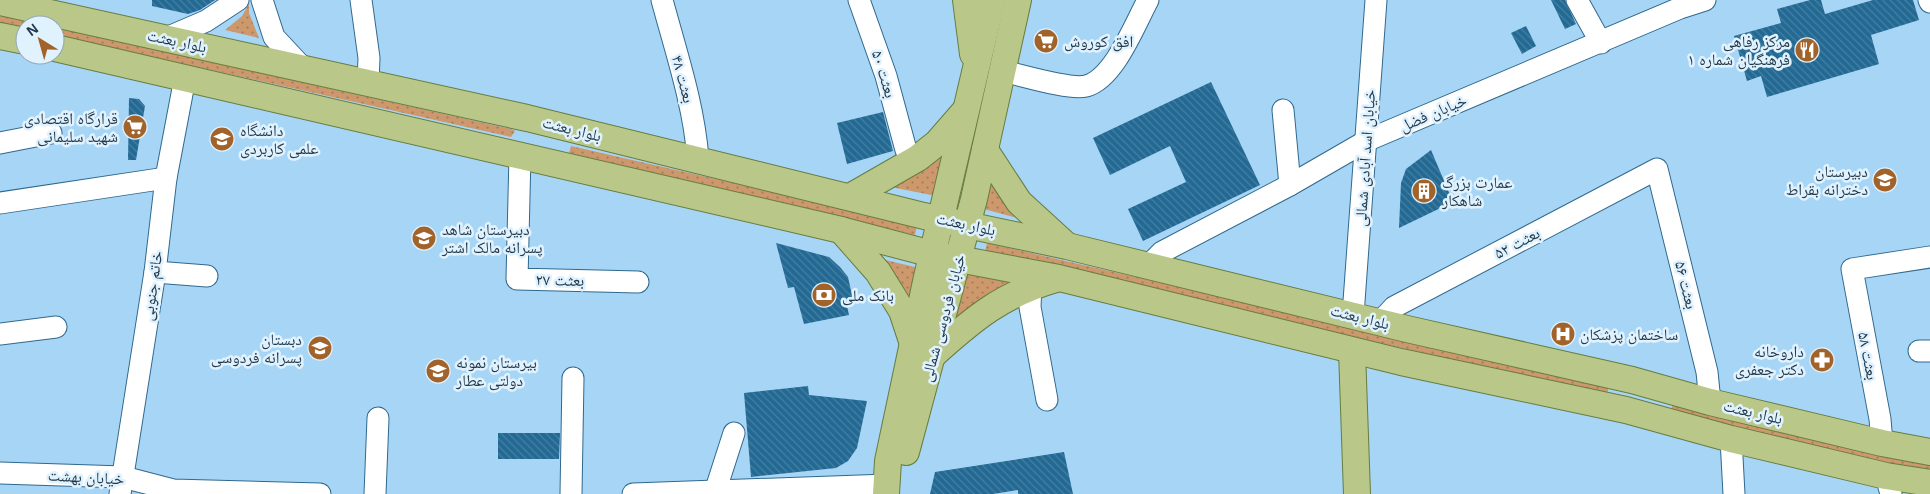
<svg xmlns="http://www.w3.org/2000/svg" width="1930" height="494" viewBox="0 0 1930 494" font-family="Arial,'Noto Naskh Arabic',sans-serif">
	<defs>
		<pattern id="grass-dots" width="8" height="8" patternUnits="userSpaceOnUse" patternTransform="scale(1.25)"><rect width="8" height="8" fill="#cd986c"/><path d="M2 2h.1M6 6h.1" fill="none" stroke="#a67d5b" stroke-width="1.8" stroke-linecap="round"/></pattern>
		<pattern id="building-back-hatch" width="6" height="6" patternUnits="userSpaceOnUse" patternTransform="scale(1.25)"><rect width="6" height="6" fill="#226994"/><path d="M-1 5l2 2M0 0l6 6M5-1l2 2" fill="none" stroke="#4880a1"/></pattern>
	</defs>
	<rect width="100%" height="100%" fill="#a7d5f6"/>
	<g fill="url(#grass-dots)">
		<path d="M249 4V13L259 38 225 30 242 16Z"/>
		<path d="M0 14 48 25H25V29L0 23Z"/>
		<path d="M55 27 511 129 515 131 511 137 55 35Z"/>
		<path d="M948 144 936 196 881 185Z"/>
		<path d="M571 146 917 225 915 235 569 153Z"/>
		<path d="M987 171 1035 223 980 208Z"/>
		<path d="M987 243 1609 385 1607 395 985 252Z"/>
		<path d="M877 258 919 268 909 312Z"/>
		<path d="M965 272 1018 284 952 328Z"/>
		<path d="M1673 404 1914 462 1930 464V473L1670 412Z"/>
	</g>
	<g fill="url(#building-back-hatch)">
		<path d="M152 0H215L200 10 188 14 152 6Z"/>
		<path d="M1551 0H1565L1576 24 1565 29Z"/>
		<path d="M1810 0H1821L1825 14 1873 0H1913L1919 20 1871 35 1879 64 1767 97 1761 76 1747 81 1734 36 1781 23 1777 9Z"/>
		<path d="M1526 26 1536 46 1522 54 1511 33Z"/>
		<path d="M1211 82 1260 185 1143 241 1128 209 1186 182 1170 146 1110 175 1093 138Z"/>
		<path d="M129 98 139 99 145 106 136 160H128Z"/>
		<path d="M883 112 893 151 847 164 837 123Z"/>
		<path d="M1431 150 1453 202 1399 228 1401 183 1406 169Z"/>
		<path d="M776 243 829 257 840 267 848 277 854 304 847 306 849 315 804 324 794 287 788 288Z"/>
		<path d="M808 386 809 395 867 401 857 448 848 461 836 468 751 477 744 393Z"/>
		<path d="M498 433H560L559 459H498Z"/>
		<path d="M1064 452 1073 494H1018V490L993 494H930L935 472Z"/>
	</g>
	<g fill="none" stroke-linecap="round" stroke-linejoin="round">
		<defs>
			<g id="minor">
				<path d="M262 0 274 37 302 67"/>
				<path d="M361 0 369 58 368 82"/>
				<path d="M662 0C676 52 694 105 698 159"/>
				<path d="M859 0 886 76 906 150"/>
				<path d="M1577 0 1601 43"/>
				<path d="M1929 0 1930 2"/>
				<path d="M164 39 206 21 238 0"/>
				<path d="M1002 71C1022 75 1068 90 1086 86 1114 79 1135 24 1148 0"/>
				<path d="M1283 110 1290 185"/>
				<path d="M0 143 51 133"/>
				<path d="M520 155 517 279 638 282"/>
				<path d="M0 203 166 178"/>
				<path d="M1148 266 1162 252 1290 185 1368 140 1680 8 1705 0"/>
				<path d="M155 272 207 276"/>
				<path d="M1031 286 1030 307 1047 400"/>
				<path d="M1353 315 1376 0"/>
				<path d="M1380 322 1394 307 1657 169 1707 372 1710 402"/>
				<path d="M0 334 56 327"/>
				<path d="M1919 351H1930"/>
				<path d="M1731 439 1734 494"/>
				<path d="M1882 443 1880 419 1852 269 1930 257"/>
				<path d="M0 473 123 477 173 490 320 494"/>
				<path d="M1886 476 1891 494"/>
				<path d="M715 492 734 433"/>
				<path d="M120 494 155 272 166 178 185 78"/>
				<path d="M375 494 378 418"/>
				<path d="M571 494 573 378"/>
				<path d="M633 494 888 485"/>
			</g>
			<g id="major">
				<path d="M966 0 973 54"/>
				<path d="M0 2 527 118 924 216 1067 246 1407 329 1632 380 1710 402 1882 443 1930 452"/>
				<path d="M0 36 25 41"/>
				<path d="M55 48 841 230 932 254 1059 278 1401 362 1626 410 1731 439 1886 476 1930 483"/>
				<path d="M985 150 1019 202 1066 245"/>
				<path d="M850 197 918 158 937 143 964 112"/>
				<path d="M841 230 878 272 902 311 913 344"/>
				<path d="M1352 351 1357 494"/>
				<path d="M933 355C974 318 1003 294 1056 279"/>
				<path d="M906 452 974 199 1018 0"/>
				<path d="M886 494 888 461 927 277 992 0"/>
			</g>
		</defs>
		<use href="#minor" stroke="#30698e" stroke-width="23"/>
		<use href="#major" stroke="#667d3f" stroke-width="28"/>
		<use href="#minor" stroke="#fff" stroke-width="21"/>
		<use href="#major" stroke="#b9c788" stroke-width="26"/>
	</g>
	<defs>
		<symbol id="supermarket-disc" viewBox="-11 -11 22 22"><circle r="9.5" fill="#a16329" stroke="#e1f2ff"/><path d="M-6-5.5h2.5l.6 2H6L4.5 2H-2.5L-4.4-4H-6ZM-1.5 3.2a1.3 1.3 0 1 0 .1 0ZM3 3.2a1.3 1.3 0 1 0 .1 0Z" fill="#fff"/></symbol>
		<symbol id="restaurant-disc" viewBox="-11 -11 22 22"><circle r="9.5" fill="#a16329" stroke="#e1f2ff"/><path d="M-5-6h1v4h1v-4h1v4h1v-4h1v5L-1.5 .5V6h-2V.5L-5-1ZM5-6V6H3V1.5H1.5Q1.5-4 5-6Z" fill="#fff"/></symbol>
		<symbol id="university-disc" viewBox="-11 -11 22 22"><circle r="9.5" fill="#a16329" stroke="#e1f2ff"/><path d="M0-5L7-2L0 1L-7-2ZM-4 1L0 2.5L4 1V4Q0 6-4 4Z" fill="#fff"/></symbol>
		<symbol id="school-disc" viewBox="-11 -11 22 22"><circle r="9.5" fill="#a16329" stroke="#e1f2ff"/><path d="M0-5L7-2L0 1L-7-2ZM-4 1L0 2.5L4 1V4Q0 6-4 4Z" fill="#fff"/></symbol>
		<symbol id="building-disc" viewBox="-11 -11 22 22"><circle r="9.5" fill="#a16329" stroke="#e1f2ff"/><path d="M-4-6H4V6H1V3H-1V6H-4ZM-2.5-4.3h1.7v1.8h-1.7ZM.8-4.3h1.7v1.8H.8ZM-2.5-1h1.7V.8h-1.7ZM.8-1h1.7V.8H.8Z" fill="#fff"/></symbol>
		<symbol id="bank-disc" viewBox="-11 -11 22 22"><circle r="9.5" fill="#a16329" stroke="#e1f2ff"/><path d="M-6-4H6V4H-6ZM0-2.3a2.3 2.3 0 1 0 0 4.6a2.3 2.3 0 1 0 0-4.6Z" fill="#fff"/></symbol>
		<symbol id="hospital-disc" viewBox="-11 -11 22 22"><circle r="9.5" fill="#a16329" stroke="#e1f2ff"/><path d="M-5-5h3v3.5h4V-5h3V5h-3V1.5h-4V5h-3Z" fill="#fff"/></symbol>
		<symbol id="pharmacy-disc" viewBox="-11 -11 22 22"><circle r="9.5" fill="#a16329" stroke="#e1f2ff"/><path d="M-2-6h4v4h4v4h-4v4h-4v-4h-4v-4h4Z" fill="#fff"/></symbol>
	</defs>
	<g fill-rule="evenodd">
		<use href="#supermarket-disc" x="1032" y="27" width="28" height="28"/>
		<use href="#restaurant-disc" x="1793" y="36" width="28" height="28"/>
		<use href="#supermarket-disc" x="121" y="113" width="28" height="28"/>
		<use href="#university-disc" x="208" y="125" width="28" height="28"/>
		<use href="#school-disc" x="1871" y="166" width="28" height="28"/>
		<use href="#building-disc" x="1410" y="177" width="28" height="28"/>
		<use href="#school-disc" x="410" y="224" width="28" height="28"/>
		<use href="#bank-disc" x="810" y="281" width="28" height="28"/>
		<use href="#hospital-disc" x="1549" y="320" width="28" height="28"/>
		<use href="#school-disc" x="306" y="334" width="28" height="28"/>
		<use href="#pharmacy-disc" x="1808" y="346" width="28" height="28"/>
		<use href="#school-disc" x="424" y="357" width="28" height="28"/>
	</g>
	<g text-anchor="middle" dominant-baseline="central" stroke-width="5" stroke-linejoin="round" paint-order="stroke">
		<g font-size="16" fill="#21394a" stroke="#e1f2ff">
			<text transform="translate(177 41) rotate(12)">بلوار بعثت</text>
			<text transform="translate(884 74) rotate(73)">بعثت ۵۰</text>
			<text transform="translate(683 79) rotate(75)">بعثت ۴۸</text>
			<text transform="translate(1433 113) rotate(-23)">خیابان فضل</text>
			<text transform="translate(572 129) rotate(14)">بلوار بعثت</text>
			<text transform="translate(1365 158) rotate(-86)">خیابان اسد آبادی شمالی</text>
			<text transform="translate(966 224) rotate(12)">بلوار بعثت</text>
			<text transform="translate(1517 243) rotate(-28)">بعثت ۵۲</text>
			<text transform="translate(560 280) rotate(1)">بعثت ۲۷</text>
			<text transform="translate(1686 285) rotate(76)">بعثت ۵۶</text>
			<text transform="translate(152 286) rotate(-82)">خاتم جنوبی</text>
			<text transform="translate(1360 317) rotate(14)">بلوار بعثت</text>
			<text transform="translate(943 318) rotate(-75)">خیابان فردوسی شمالی</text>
			<text transform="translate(1868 356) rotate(79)">بعثت ۵۸</text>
			<text transform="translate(1753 412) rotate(13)">بلوار بعثت</text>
			<text transform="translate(86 477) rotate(3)">خیابان بهشت</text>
		</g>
		<g font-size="16" fill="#21394a" stroke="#e1f2ff" text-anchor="start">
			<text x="1064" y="41">افق کوروش</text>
			<text x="1790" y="41" text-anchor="end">مرکز رفاهی<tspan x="1790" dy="18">فرهنگیان شماره ۱</tspan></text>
			<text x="118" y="118" text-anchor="end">قرارگاه اقتصادی<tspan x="118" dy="18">شهید سلیمانی</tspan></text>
			<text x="240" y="130">دانشگاه<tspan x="240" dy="18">علمی کاربردی</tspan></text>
			<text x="1868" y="171" text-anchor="end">دبیرستان<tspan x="1868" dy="18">دخترانه بقراط</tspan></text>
			<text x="1442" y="182">عمارت بزرگ<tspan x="1442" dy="18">شاهکار</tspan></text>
			<text x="442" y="229">دبیرستان شاهد<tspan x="442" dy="18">پسرانه مالک اشتر</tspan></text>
			<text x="842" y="295">بانک ملی</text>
			<text x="1580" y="334">ساختمان پزشکان</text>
			<text x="302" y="339" text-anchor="end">دبستان<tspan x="302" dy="18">پسرانه فردوسی</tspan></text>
			<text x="1804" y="351" text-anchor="end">داروخانه<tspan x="1804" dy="18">دکتر جعفری</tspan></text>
			<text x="456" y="362">بیرستان نمونه<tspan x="456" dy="18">دولتی عطار</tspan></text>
		</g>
	</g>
	<g transform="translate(40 40) rotate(323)"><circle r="24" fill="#e1f2ff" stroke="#94a8b7"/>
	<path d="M0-4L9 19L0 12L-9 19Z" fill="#a16329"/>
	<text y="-8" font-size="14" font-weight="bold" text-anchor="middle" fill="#21394a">N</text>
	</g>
</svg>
